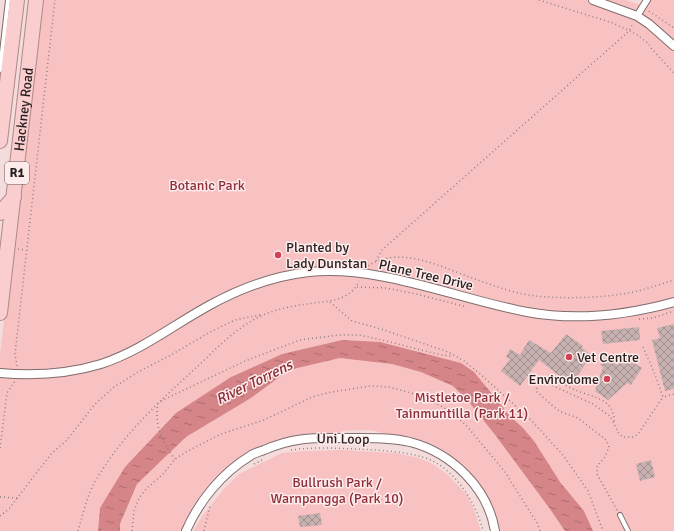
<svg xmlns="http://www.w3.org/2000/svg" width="674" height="531" viewBox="0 0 674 531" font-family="Signika,sans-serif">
	<defs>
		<pattern id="water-ripples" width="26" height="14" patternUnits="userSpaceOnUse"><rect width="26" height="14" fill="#d58487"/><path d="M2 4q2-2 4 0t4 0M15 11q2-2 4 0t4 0" fill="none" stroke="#ad6b6e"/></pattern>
		<pattern id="building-cross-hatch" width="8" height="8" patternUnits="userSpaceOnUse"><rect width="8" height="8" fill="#c7b0b0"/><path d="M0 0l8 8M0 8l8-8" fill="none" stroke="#a28f8f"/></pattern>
	</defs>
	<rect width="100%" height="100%" fill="#f4dcdc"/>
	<g fill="#f8c2c3">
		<path d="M41 0H626L641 5 643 0H674V531H498C494 517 490 503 484 491 468 463 436 443 405 437 399 436 393 436 387 435 384 435 382 432 379 432 367 429 353 431 342 431L338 434 298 436 279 440 236 462 182 531H120V524L137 484 186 437 251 398 289 370 340 358 376 361 342 340 282 354 231 377 100 508 98 531H0V355Z"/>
		<path d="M342 450 395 453 419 458 433 464 448 475 468 496 474 510 481 531H193L203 515 223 490 239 474 282 453 303 451Z"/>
	</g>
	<path fill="url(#water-ripples)" d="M342 340 380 342 461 363 474 372 510 416 523 428 534 441 560 482 584 511 593 531H565L550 509 496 436 469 402 453 386 421 372 392 364 340 358 289 370 251 398 186 437 137 484 120 524V531H98L100 508 125 467 176 413 231 377 282 354Z"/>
	<g fill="url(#building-cross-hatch)">
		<path d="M674 324V389L665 391 652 340 660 338 657 328Z"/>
		<path d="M639 327 640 340 603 344 601 331Z"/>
		<path d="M566 334 583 346 582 348 592 355 572 383 563 376 562 378 539 360 520 386 501 371 510 359 506 357 510 349 520 355 529 340 551 353Z"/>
		<path d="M623 356 642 368 631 385 627 383 608 400 595 391 603 367 600 365 605 357 618 365Z"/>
		<path d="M651 460 655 477 640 481 636 464Z"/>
		<path d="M320 513 322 525 300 527 298 516Z"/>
	</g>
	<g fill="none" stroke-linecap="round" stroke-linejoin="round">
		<defs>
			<g id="service">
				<path d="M0 70 8 0"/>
				<path d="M620 515 628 531"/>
			</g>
			<path id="pedestrian" d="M637 16 647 0"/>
			<g id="minor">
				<path d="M593 0 637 16 649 24 674 46"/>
				<path d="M0 373C35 376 68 374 101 364 141 351 173 325 210 305 241 288 273 276 309 272 381 265 457 299 527 312 576 321 627 315 674 302"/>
				<path d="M186 531C199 501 222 473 250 456 254 453 259 452 264 450 294 437 312 438 344 438 365 438 389 437 410 442 452 453 488 488 495 531"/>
			</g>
			<g id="trunk">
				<path d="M0 141 17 0"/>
				<path d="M0 213 14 197"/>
				<path id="s1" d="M0 313 36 0"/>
			</g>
		</defs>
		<use href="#service" stroke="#806c6c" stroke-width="6"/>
		<use href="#pedestrian" stroke="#806c6c" stroke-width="8"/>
		<use href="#minor" stroke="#806c6c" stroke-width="10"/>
		<use href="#trunk" stroke="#af898a" stroke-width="16"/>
		<g stroke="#908080" stroke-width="1.5" stroke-dasharray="1 3" stroke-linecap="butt">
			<path d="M539 0 613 23 636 34 645 41 649 44 651 48 674 73"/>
			<path d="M649 11 674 28"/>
			<path d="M18 249 26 250"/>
			<path d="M376 261 382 250 629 31 633 23"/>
			<path d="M368 266C401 244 445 269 478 280 497 287 517 294 536 296 565 299 606 298 633 292 647 289 661 284 674 280"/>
			<path d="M357 287 386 288 416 294 467 307"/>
			<path d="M330 302 352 321 381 329 448 352 464 361 478 372 530 419 563 455 588 491 603 531"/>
			<path d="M639 319 653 318 674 311"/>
			<path d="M643 347 654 372 663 397 674 394"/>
			<path d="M17 366 15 354 55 0"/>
			<path d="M548 376C556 380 565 385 573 389 589 397 615 397 614 422"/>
			<path d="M161 401 245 361 300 340 339 335H359L382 340 441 355 453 356"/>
			<path d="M158 403C154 424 162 444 175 459"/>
			<path d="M0 448 7 393 15 381"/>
			<path d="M291 450C313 447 334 448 355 449 377 450 401 451 422 457 453 465 476 502 483 531"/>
			<path d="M254 464 262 460"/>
			<path d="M0 497 17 498"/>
			<path d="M617 510 597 474V466L605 457 609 447 606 440 578 418 561 412 554 407 536 391C537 385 538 383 545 382L593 404 610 416 619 434 623 437H633L638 434 663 397"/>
			<path d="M0 516 9 509 37 472 52 453 67 440 95 404 114 387 138 372 169 356 212 331 235 320 260 315"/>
			<path d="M78 531C83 514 87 495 96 480 122 435 161 400 199 365 218 347 238 326 263 315 277 309 292 306 307 304 326 301 350 302 359 281"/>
			<path d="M132 531 134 511 139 498 146 489 163 474 175 459 186 452 221 434 264 420 312 397 331 392 371 386 389 387 415 394 430 400 448 410 466 425 505 472 537 523 540 531"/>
			<path d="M204 531 210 506"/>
		</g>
		<use href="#service" stroke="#fff" stroke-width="4"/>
		<use href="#pedestrian" stroke="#fff" stroke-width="6"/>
		<use href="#minor" stroke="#fff" stroke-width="8"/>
		<use href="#trunk" stroke="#facecf" stroke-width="14"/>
	</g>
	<g fill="#d24254" stroke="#feebeb" stroke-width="1.5">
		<circle cx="278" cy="255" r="4"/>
		<circle cx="569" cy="357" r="4"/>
		<circle cx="607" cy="379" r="4"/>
	</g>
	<g text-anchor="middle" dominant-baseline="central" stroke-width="3" stroke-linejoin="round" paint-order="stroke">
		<rect fill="#feebeb" stroke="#685c5c" stroke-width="1" x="5" y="162" width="24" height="22" rx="3"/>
		<g font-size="13" font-weight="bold" fill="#271f1f">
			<text x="17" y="173">R1</text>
		</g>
		<g font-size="14" fill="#271f1f" stroke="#feebeb">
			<text stroke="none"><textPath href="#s1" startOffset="205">Hackney Road</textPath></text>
			<text transform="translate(426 275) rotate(13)">Plane Tree Drive</text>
			<text transform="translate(343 439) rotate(1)">Uni Loop</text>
		</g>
		<g font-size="14" fill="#8f2f3a" stroke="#feebeb">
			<text x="207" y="185">Botanic Park</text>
			<text x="462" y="397">Mistletoe Park /<tspan x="462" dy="16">Tainmuntilla (Park 11)</tspan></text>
			<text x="337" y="482">Bullrush Park /<tspan x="337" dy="16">Warnpangga (Park 10)</tspan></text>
		</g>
		<g font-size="14" fill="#271f1f" stroke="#feebeb" text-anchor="start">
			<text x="286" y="247">Planted by<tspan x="286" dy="16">Lady Dunstan</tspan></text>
			<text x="577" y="357">Vet Centre</text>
			<text x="599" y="379" text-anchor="end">Envirodome</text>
		</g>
		<g font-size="15" font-style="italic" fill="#8c2c37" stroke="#feebeb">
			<text transform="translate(254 382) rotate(-26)">River Torrens</text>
		</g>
	</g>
</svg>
